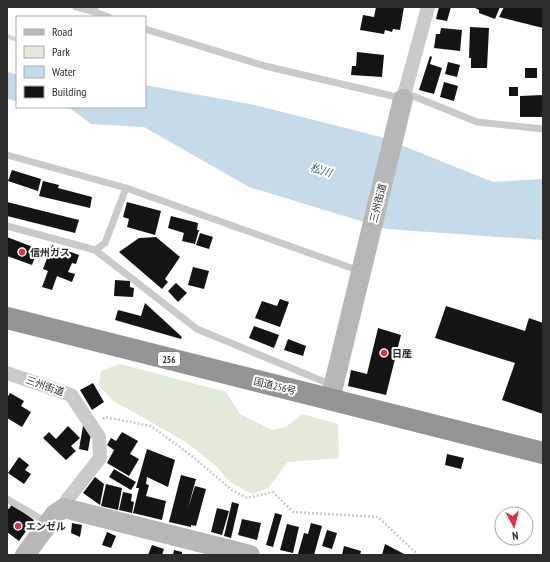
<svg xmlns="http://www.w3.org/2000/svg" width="550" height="562" viewBox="0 0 550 562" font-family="'PT Sans Narrow','Noto Sans JP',sans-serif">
	<rect width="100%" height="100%" fill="#fff"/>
	<path fill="#e2eada" d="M120 364 226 392 240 414 272 430 286 427 302 414 338 424 339 458 288 462 268 488 252 494 231 483 216 466 186 442 112 400 99 385 101 371Z"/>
	<path fill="#c6dbea" d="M145 85 255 105 381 137 493 182 543 179V240L387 229 249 187 144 127 91 124 68 107H145Z"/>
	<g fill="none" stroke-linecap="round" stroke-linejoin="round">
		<path stroke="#c6dbea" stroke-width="4.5" d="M7 36 17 40"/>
		<path stroke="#c6dbea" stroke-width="26" d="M7 85 17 88"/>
	</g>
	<g fill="#141414">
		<path d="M376 7H404L400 30 393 29 392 32 385 30 384 34 360 30 363 15 374 17Z"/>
		<path d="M439 7H451L447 21 436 19Z"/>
		<path d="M473 7H500L495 19 479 13V10Z"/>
		<path d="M504 7H543V28L499 17Z"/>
		<path d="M470 27 489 28 487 68H471V58H469Z"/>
		<path d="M441 28 462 30 460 51 434 48 436 34H440Z"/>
		<path d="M357 52 384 55 382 77 351 75 352 66H356Z"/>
		<path d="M430 56 432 57 430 64 442 68 434 94 419 90Z"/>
		<path d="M448 62 460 65 457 77 445 74Z"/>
		<rect x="525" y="68" width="12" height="10"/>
		<path d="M444 82 458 86 454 101 440 97Z"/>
		<rect x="509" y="87" width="9" height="9"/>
		<path d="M543 95V117H520V96Z"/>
		<path d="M12 170 41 179 38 191 8 181Z"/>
		<path d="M43 181 59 185 58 188 92 197 90 208 39 196Z"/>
		<path d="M7 202 79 220 75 233 7 216Z"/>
		<path d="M127 202 161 211 155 235 127 227 129 219 123 217Z"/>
		<path d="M171 216 198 223 197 230H199L195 244 182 241 184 233 168 228Z"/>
		<path d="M200 233 213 237 209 249 196 245Z"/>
		<path d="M7 237 38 249 32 265 7 256Z"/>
		<path d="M156 237 180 257 165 279 168 282 162 289 119 252 139 238Z"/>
		<path d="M52 245 79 255 76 264 72 263 68 272 75 274 72 282 57 276 52 290 42 287 48 271 43 269Z"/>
		<path d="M193 267 209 271 204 289 188 285Z"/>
		<path d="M115 280 130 281V287L134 288 133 297 114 296Z"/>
		<path d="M176 283 187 293 178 302 168 291Z"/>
		<path d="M280 299 289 302 280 327 255 318 262 301 277 306Z"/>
		<path d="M145 303 182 337 181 339 115 320 118 310 141 316Z"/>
		<path d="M446 306 525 331 529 318 543 323V414L502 400 515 363 435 338Z"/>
		<path d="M254 326 279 335 274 348 249 338Z"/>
		<path d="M378 328 401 335 386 395 348 386 351 370 367 374Z"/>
		<path d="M288 339 306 346 303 356 284 350Z"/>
		<path d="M93 383 104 402 92 410 80 390Z"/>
		<path d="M10 393 24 401 21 406 31 412 22 427 7 418V398Z"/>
		<path d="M68 426 80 438 71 446 76 451 66 460 43 438 49 432 56 439Z"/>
		<path d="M83 426H86L91 434 88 451 79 449Z"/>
		<path d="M122 432 138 441 130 454 139 459 129 476 107 463 114 450 107 445 111 438 116 441Z"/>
		<path d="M147 449 175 460 168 487 147 477 146 484 149 485 146 496 166 501 162 520 133 513 139 488H136Z"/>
		<path d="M447 454 464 458 461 469 445 465Z"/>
		<path d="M19 457 29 465 25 470 31 474 24 484 8 473Z"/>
		<path d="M114 469 136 482 131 490 109 477Z"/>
		<path d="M181 475 196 479 188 508 195 486 206 489 196 526 191 525V527L169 522Z"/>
		<path d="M95 477 104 484 100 505 83 493Z"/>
		<path d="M106 484 122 488 118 510 101 506Z"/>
		<path d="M123 492 132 494 131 501 134 502 132 513 119 510Z"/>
		<path d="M232 502 239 504 231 538 224 536Z"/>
		<path d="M12 504 34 520 19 541 7 532V508L9 509Z"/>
		<path d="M217 508 229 511 222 535 211 532Z"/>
		<path d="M275 513 282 515 273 547 266 545Z"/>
		<path d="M242 519 261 523 257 540 238 535Z"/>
		<path d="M72 523 82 525 80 537 71 533Z"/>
		<path d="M311 523 322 526 314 555 298 554 304 533 308 534Z"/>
		<path d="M287 524 299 527 293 553 280 550Z"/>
		<path d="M327 530 337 533 332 549 322 546Z"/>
		<path d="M107 532 116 536 111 548 102 545Z"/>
		<path d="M385 544 406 555H382Z"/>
		<path d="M152 545 164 549 162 555H148Z"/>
		<path d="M344 546 361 551 360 555H342Z"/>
		<path d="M174 550 182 552V555H173Z"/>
	</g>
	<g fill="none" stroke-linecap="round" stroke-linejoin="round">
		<path stroke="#cacaca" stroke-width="2.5" stroke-dasharray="2 2" stroke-linecap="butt" d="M103 419 105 417 151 426 193 457 232 490 247 498 273 492 293 512 378 517 417 554"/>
		<g stroke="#cacaca" stroke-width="7">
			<path d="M76 7 94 12 95 7"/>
			<path d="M94 12 109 17"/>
			<path d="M145 29 265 66 401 98"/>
			<path d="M413 96 477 122 543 129"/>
			<path d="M7 155 126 188 360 271"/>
			<path d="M7 226 95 250 197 329 332 385"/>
			<path d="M95 250 105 243 126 188"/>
			<path d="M7 499 48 523"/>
		</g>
		<g stroke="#cacaca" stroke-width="14">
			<path d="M403 99 428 7"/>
			<path d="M7 373 71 395 99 437 100 458 67 500 64 508"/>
		</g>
		<g stroke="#b7b7b7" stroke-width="20">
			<path d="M330 400 403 99"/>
			<path d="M25 555 55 514 64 508 250 555"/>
		</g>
		<path stroke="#949494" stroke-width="22" d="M7 318 543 453"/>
	</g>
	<g fill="#e1313b" stroke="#fff" stroke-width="1.5">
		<circle cx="22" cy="252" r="4"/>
		<circle cx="384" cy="353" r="4"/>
		<circle cx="18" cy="526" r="4"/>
	</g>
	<g text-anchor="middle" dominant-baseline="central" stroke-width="4" stroke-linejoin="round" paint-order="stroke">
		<rect fill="#fff" stroke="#6c6c6c" stroke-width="1" x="158" y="352" width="22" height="14" rx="3"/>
		<g font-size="9" font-weight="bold" fill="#2d2d2d">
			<text x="169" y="359">256</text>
		</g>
		<g font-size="10" fill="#2d2d2d" stroke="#fff">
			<text transform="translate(378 203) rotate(-76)">三州街道</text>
			<text transform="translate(45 386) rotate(19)">三州街道</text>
			<text transform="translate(275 386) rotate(14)">国道256号</text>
		</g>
		<g font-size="10" font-weight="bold" fill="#2d2d2d" stroke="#fff" text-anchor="start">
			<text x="30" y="252">信州ガス</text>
			<text x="392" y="353">日産</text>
			<text x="26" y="526">エンゼル</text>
		</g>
		<g font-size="11" font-style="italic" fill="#3d6c8c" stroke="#fff">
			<text transform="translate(321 170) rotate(17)">松川</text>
		</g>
	</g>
	<rect width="550" height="562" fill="none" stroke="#2d2d2d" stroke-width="16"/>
	<rect x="16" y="16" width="130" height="92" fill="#ffffff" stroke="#ababab"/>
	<rect x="24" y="29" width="20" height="6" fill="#b7b7b7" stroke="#ababab"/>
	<text x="52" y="36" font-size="12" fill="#2d2d2d">Road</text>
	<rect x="24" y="46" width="20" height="12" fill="#e2eada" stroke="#ababab"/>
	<text x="52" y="56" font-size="12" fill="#2d2d2d">Park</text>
	<rect x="24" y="66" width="20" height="12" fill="#c6dbea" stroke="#ababab"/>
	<text x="52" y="76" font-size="12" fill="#2d2d2d">Water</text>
	<rect x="24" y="86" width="20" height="12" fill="#141414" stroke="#ababab"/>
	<text x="52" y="96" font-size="12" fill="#2d2d2d">Building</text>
	<g transform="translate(514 526) rotate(173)"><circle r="19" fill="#ffffff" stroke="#ababab"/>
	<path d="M0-3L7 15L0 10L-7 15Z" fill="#e1313b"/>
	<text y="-6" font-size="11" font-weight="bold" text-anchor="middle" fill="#2d2d2d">N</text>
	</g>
</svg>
